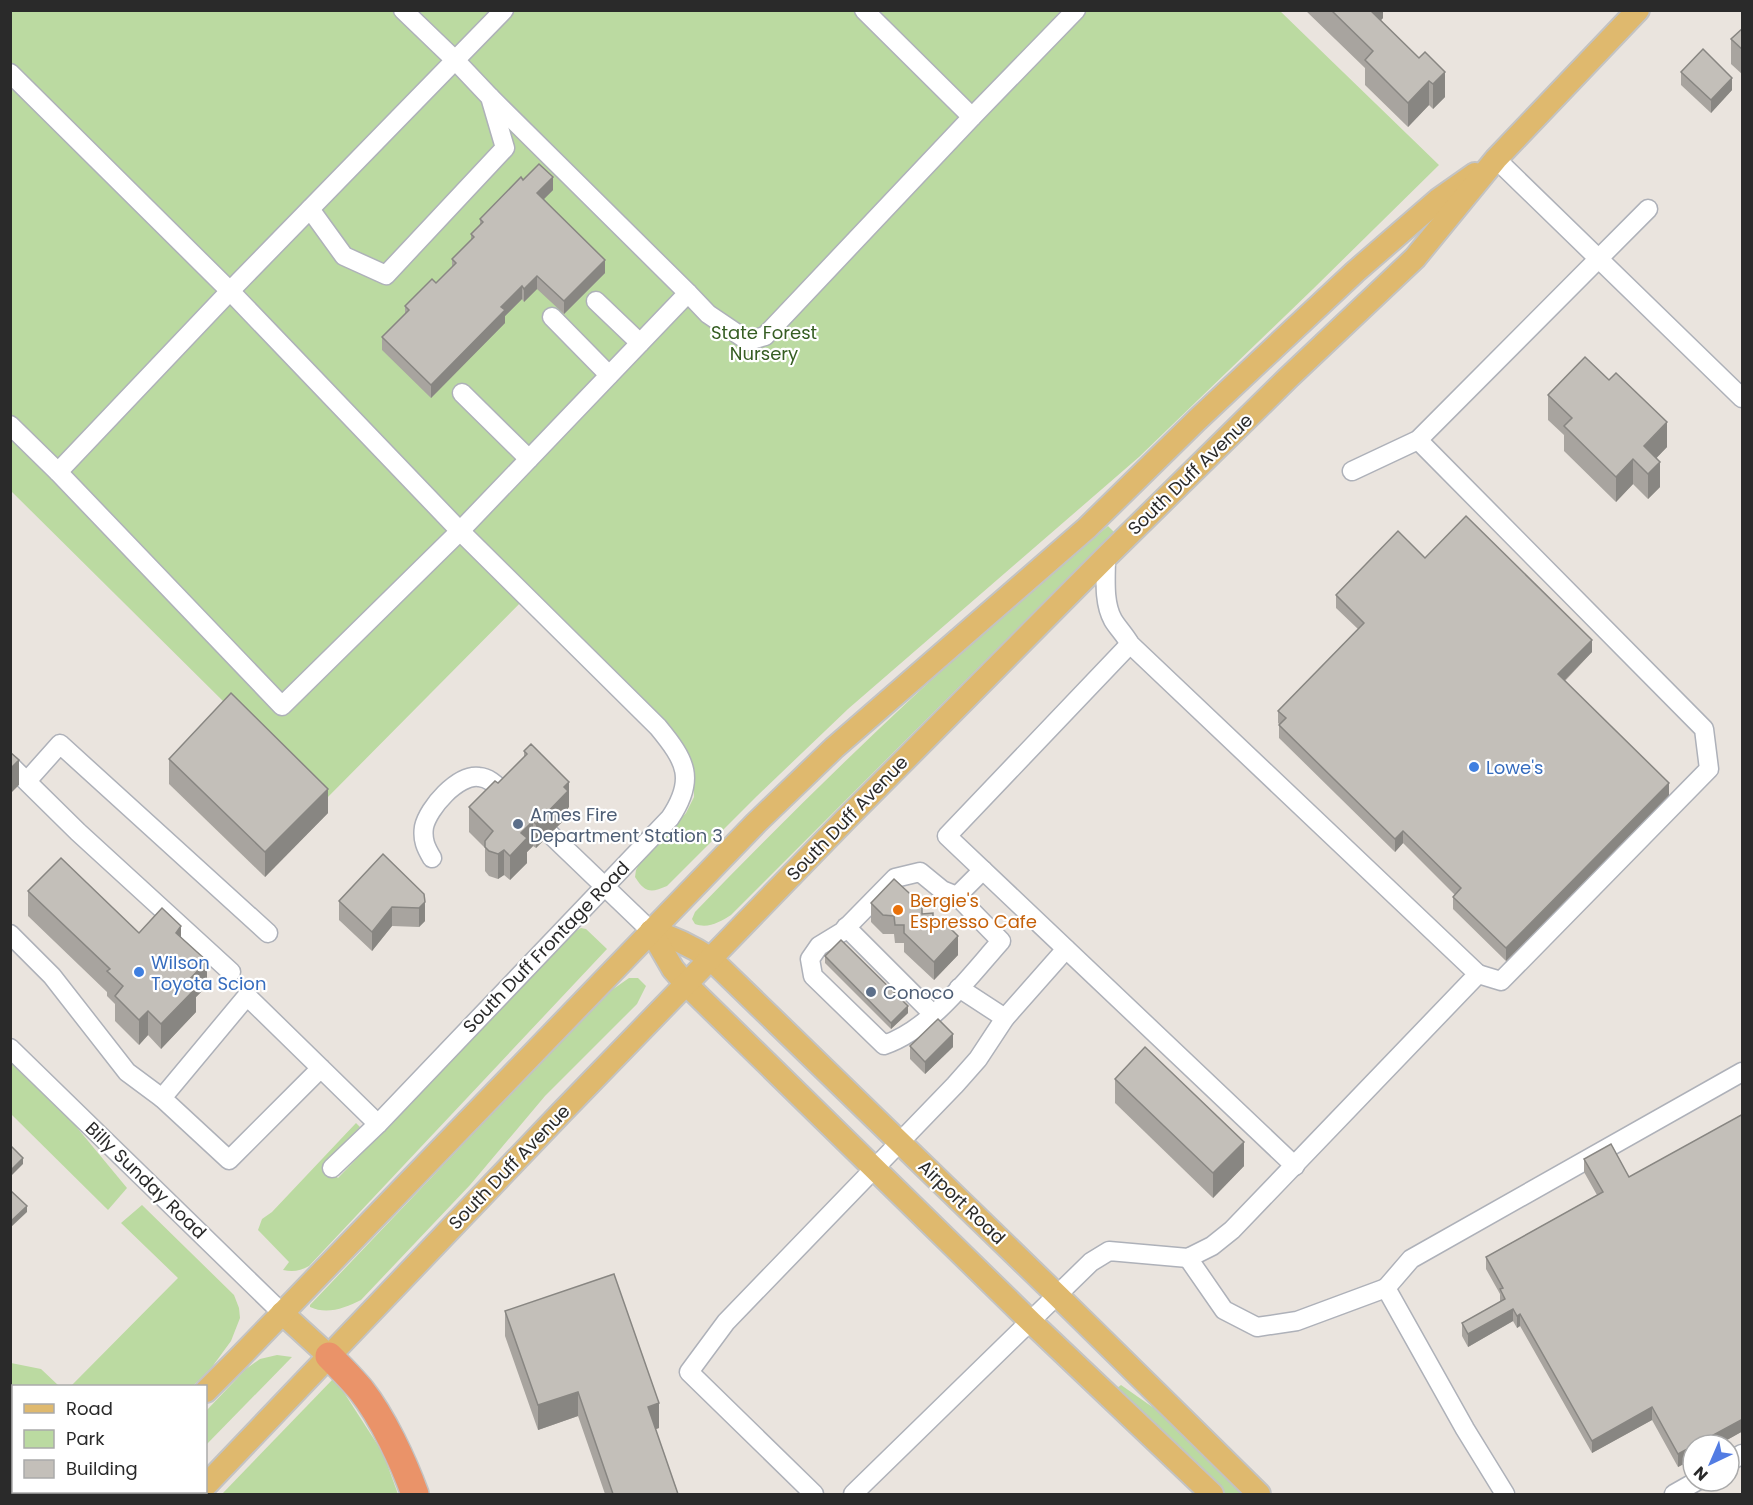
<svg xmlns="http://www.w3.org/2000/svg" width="1753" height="1505" viewBox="0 0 1753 1505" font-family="Poppins,sans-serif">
	<rect width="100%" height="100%" fill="#eae4de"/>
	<g fill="#bbdaa1">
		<path d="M10 11H1280L1439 165 1313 289 1139 457 848 709 757 796 667 886C651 893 645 893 635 877L636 870 641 861 686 813 694 797V776L691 762 683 746 662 721 533 590 324 801 11 491Z"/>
		<path d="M1108 526 1114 532 731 915C720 922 708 929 695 924L692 919 695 912C787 817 881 724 980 636 1022 599 1066 563 1108 526Z"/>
		<path d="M581 928 586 929 607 949 309 1266C300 1271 293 1272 283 1270L289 1262 258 1230 262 1219 272 1212 356 1123 360 1127 324 1165 338 1178 455 1057 574 932Z"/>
		<path d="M629 978H638L646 986 637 1004 545 1096 470 1185 361 1300C345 1308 327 1315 310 1307V1305L572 1030 609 992Z"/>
		<path d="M11 1063 74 1124 127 1188 108 1210 11 1114Z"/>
		<path d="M142 1205 234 1295 239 1308 240 1318 231 1341 212 1367 193 1386H71L178 1278 121 1223Z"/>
		<path d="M277 1355 292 1357 206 1445V1411L246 1369 260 1359Z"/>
		<path d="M11 1363 41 1369 59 1386H14V1489H11Z"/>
		<path d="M333 1379 343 1391 383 1453 398 1494H222Z"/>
		<path d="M1121 1385 1161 1413 1244 1494H1226L1117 1388Z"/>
	</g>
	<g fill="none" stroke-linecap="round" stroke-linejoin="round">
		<defs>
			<g id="minor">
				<path d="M864 10 972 117"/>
				<path d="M10 73 230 291 460 531 658 727C686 761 696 779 670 818L378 1124 332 1168"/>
				<path d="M1496 159 1742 398"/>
				<path d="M310 209 344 256 386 275 505 148 490 97 455 60 403 10"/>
				<path d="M688 293 708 314 748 341 765 336 972 117 1076 10"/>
				<path d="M596 301 640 343"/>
				<path d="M552 317 609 375"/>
				<path d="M462 393 529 459"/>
				<path d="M10 425 58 472 282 706 460 531 688 293 490 97"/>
				<path d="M1418 440 1704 729 1709 769 1501 981 1478 974"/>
				<path d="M1352 471 1418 440 1648 209"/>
				<path d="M58 472 230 291 504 10"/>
				<path d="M1130 644 947 836 1295 1166"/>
				<path d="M10 765 78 832 231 972"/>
				<path d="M27 781 60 744 268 933"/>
				<path d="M550 834 651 931"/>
				<path d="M432 858C426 848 422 840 424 827 428 808 458 774 479 777 492 778 499 789 509 797"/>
				<path d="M957 896 1001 941C969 977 931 1029 884 1045L813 976 810 959 819 946 842 932 895 878 920 872 942 890 957 896 983 870"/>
				<path d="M846 927 933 1014"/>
				<path d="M10 934 52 976 127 1072 162 1098"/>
				<path d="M959 988 1005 1018"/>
				<path d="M10 1048 282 1313"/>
				<path d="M321 1068 229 1160 162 1098 247 996 378 1124"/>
				<path d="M1188 1258 1224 1310 1257 1327 1297 1321 1386 1288 1465 1429 1505 1494"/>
				<path d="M1386 1288 1411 1259 1742 1072"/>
				<path d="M1729 1462 1742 1454"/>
				<path d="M814 1494 689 1372 726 1322 955 1085 978 1059 1005 1018 1066 949"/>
				<path d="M853 1494 1091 1262 1109 1251 1188 1258 1212 1246 1232 1230 1478 974 1130 644C1125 635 1117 627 1113 620 1103 602 1106 577 1106 557"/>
				<path d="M1674 1494 1697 1481"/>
			</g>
			<g id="major">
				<path d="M651 931C673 937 692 946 711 959L1058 1296 1259 1494"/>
				<path d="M651 931 673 969 686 984 1031 1322 1212 1494"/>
				<path d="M282 1313 329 1356"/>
				<path d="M206 1391 238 1359 756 823 834 748 1087 528 1197 420 1355 272 1438 200 1475 174"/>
				<path d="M206 1485 561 1113 845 820 1106 557 1288 378 1415 258 1496 159 1638 10"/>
				<path d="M104 1494 107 1492"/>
			</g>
			<g id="highway">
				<path d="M329 1356C340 1367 351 1378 361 1390 383 1418 403 1461 415 1494"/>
				<path d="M50 1494 62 1492"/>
			</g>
		</defs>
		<use href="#minor" stroke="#aeb1b9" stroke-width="21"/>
		<use href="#major" stroke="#c3c3c3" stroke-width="26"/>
		<use href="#highway" stroke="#c3c3c3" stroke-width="30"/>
		<use href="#minor" stroke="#fff" stroke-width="18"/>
		<use href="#major" stroke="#dfb96e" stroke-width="22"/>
		<use href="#highway" stroke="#ea9369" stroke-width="27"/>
	</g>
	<g fill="#a8a49f">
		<path d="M1305 10H1383V18L1381 20 1445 97 1433 109 1429 105 1408 127 1365 85V68Z"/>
		<path d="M1743 28V75L1731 64V39Z"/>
		<path d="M1681 72 1732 90 1711 113 1681 85Z"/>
		<path d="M523 180 553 190 544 199 605 273 564 314 537 289 524 302 522 299 505 316V323L431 398 382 350V337L405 314V306L436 283 452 267V259L471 241V234L480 225V219Z"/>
		<path d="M1548 395 1667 447 1656 458 1660 487 1648 499 1633 484 1616 502 1564 451V435L1548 420Z"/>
		<path d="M1425 558 1592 652 1565 681 1669 795 1506 961 1453 909V897L1455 895 1403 843 1395 852 1279 738V725H1280L1278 723V711L1358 629 1336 608V595Z"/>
		<path d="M524 751 569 807 568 808V816L536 848 533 846 527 852V863L510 880 504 875 498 879 489 876 485 871V848L469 832V807L498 783 524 757Z"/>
		<path d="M169 759 328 813 265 877 169 784Z"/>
		<path d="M28 891 139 933 181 937 207 986 196 997V1012L161 1049 148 1035 139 1045 115 1021V1004L107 996V992L28 916Z"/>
		<path d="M424 894 425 921 419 927 392 926 372 951 339 920V901Z"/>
		<path d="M871 903 922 914 933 924 958 955 934 980 904 952V943H895L894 934H883L871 922Z"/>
		<path d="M825 956 908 1013 891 1029 825 963Z"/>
		<path d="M910 1046 953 1047 925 1074 910 1059Z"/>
		<path d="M1115 1079 1244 1166 1213 1198 1115 1103Z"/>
		<path d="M1743 1114V1431L1718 1445H1693V1459L1678 1467 1652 1420 1592 1453 1520 1326 1517 1328 1513 1321 1468 1347 1462 1336V1323L1500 1302V1294L1486 1269V1257L1597 1195 1584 1172V1159L1629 1177Z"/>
		<path d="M505 1311 659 1428 655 1429 678 1494H605L578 1416 538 1430 505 1336Z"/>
	</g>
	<g fill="#888682">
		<path d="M1368 10H1383V18L1368 33Z"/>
		<path d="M1445 72V97L1433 109V84Z"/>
		<path d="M1732 78V90L1711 113V100Z"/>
		<path d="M1429 81V105L1408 127V103Z"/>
		<path d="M553 177V190L537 206V193Z"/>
		<path d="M605 260V273L564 314V301Z"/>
		<path d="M537 276V289L524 302V289Z"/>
		<path d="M522 286V299L505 316V323L431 398V385L501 307Z"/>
		<path d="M1667 422V447L1645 470 1644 446Z"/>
		<path d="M1633 459V484L1616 502V477Z"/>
		<path d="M1660 462V487L1648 499V474Z"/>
		<path d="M1592 640V652L1558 687V674Z"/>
		<path d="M19 760V785L10 794V769Z"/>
		<path d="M569 782V807L568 808V816L536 848V824L564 787Z"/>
		<path d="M1669 783V795L1506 961V948Z"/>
		<path d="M328 789V813L265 877V852Z"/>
		<path d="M533 821V846L527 852V863L510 880V856L521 833Z"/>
		<path d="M1403 831V843L1395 852V839Z"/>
		<path d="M504 850V875L498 879V854Z"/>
		<path d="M425 902V921L419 927V908Z"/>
		<path d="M392 907V926L372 951V932Z"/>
		<path d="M181 926V951L176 933Z"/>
		<path d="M958 936V955L934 980V962Z"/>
		<path d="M207 961V986L196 997V1012L161 1049V1024L188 981Z"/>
		<path d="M908 1006V1013L891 1029V1023Z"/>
		<path d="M148 1011V1035L139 1045V1020Z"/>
		<path d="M953 1034V1047L925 1074V1062Z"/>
		<path d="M1244 1142V1166L1213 1198V1173Z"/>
		<path d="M23 1158V1164L10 1177V1171Z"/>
		<path d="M27 1206V1212L10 1228V1222Z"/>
		<path d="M1513 1309V1321L1468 1347V1334Z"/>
		<path d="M1520 1314V1326L1517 1328V1316Z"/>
		<path d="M578 1392V1416L538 1430V1405Z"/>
		<path d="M659 1403V1428L648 1432V1407Z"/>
		<path d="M1652 1407V1420L1592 1453V1441Z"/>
		<path d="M1743 1419V1431L1718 1445H1695Z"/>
		<path d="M1693 1446V1459L1678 1467V1454Z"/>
	</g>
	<g fill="#c3bfb9" stroke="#888682" stroke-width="1.5">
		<path d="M1331 10H1370L1419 58 1425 52 1445 72 1433 84 1429 81 1408 103 1365 60 1373 51Z"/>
		<path d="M1743 28V50L1731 39Z"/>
		<path d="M1703 49 1732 78 1711 100 1681 72Z"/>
		<path d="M539 164 553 177 537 193 605 260 564 301 537 276 524 289 522 286 501 307 505 310 431 385 382 337 409 310 405 306 432 279 436 283 456 263 452 259 474 237 471 234 483 222 480 219 521 177 523 180Z"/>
		<path d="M1585 357 1609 380 1616 373 1667 422 1644 446 1660 462 1648 474 1633 459 1616 477 1564 426 1572 418 1548 395Z"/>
		<path d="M1466 516 1592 640 1558 674 1669 783 1506 948 1453 897 1461 888 1403 831 1395 839 1279 725 1286 718 1278 711 1364 623 1336 595 1398 531 1425 558Z"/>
		<path d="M231 693 328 789 265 852 169 759Z"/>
		<path d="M531 744 569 782 564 787 568 791 536 824 533 821 521 833 527 838 510 856 504 850 498 854 489 851 485 847V841L493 831 469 807 495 781 498 783 527 754 524 751Z"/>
		<path d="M10 752 19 760 10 769Z"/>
		<path d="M383 854 424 894 425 902 419 908 392 907 372 932 339 901Z"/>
		<path d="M61 858 139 933 162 908 181 926 176 933 207 961 188 981 196 988 161 1024 148 1011 139 1020 115 996 123 986 107 971 110 969 28 891Z"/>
		<path d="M894 879 922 905V914L933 913V924H946L958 936 934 962 904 933V925H895L894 916 883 915 871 903Z"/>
		<path d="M841 940 908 1006 891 1023 825 956Z"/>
		<path d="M938 1019 953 1034 925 1062 910 1046Z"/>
		<path d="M1145 1047 1244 1142 1213 1173 1115 1079Z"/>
		<path d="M1743 1114V1419L1695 1445H1693V1446L1678 1454 1652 1407 1592 1441 1520 1314 1517 1316 1513 1309 1468 1334 1462 1323 1505 1299 1500 1289 1503 1288 1486 1257 1603 1192 1584 1159 1611 1144 1629 1177Z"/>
		<path d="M10 1145 23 1158 10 1171Z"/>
		<path d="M10 1190 27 1206 10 1222Z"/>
		<path d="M614 1274 659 1403 648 1407 678 1494H613L578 1392 538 1405 505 1311Z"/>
	</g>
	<g fill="#3f7fe0" stroke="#fff" stroke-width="2">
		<circle cx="1474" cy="767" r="6"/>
		<circle cx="139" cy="972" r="6"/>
	</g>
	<g fill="#5c6f8a" stroke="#fff" stroke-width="2">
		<circle cx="518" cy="824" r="6"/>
		<circle cx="871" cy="992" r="6"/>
	</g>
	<circle fill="#e8710a" stroke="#fff" stroke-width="2" cx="898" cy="910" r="6"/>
	<g text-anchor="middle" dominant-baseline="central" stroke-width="4.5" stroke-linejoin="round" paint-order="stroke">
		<g font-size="18" fill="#365e23" stroke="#fff">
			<text x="764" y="332">State Forest<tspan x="764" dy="21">Nursery</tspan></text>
		</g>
		<g font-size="18" fill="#2a2a2a" stroke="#fff">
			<text transform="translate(1190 474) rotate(-44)">South Duff Avenue</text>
			<text transform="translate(847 818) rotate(-46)">South Duff Avenue</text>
			<text transform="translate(546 947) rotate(-46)">South Duff Frontage Road</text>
			<text transform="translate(509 1167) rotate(-46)">South Duff Avenue</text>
			<text transform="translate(146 1180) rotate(44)">Billy Sunday Road</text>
			<text transform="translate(962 1202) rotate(44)">Airport Road</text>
		</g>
		<g font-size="18" fill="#366cbe" stroke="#fff" text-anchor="start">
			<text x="1486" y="767">Lowe's</text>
			<text x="151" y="962">Wilson<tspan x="151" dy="21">Toyota Scion</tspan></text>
		</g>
		<g font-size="18" fill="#4e5e75" stroke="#fff" text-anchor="start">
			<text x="530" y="814">Ames Fire<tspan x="530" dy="21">Department Station 3</tspan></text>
			<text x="883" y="992">Conoco</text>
		</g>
		<g font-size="18" fill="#c56008" stroke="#fff" text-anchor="start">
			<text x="910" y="900">Bergie's<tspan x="910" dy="21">Espresso Cafe</tspan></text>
		</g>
	</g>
	<rect width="1753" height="1505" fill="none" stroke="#2a2a2a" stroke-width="24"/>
	<rect x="12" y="1385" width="195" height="108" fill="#ffffff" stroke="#aaaaaa" stroke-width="1.5"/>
	<rect x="24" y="1404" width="30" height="9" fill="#dfb96e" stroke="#aaaaaa" stroke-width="1.5"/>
	<text x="66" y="1415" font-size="18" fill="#2a2a2a">Road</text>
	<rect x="24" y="1430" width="30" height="18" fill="#bbdaa1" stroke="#aaaaaa" stroke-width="1.5"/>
	<text x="66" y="1445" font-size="18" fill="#2a2a2a">Park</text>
	<rect x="24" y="1460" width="30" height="18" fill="#c3bfb9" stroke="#aaaaaa" stroke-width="1.5"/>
	<text x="66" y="1475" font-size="18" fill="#2a2a2a">Building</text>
	<g transform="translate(1711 1463) rotate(224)"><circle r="28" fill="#ffffff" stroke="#aaaaaa" stroke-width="1.5"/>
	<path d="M0-4.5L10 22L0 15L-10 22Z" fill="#527ce3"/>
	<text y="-9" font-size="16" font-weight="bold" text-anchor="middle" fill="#2a2a2a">N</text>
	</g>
</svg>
